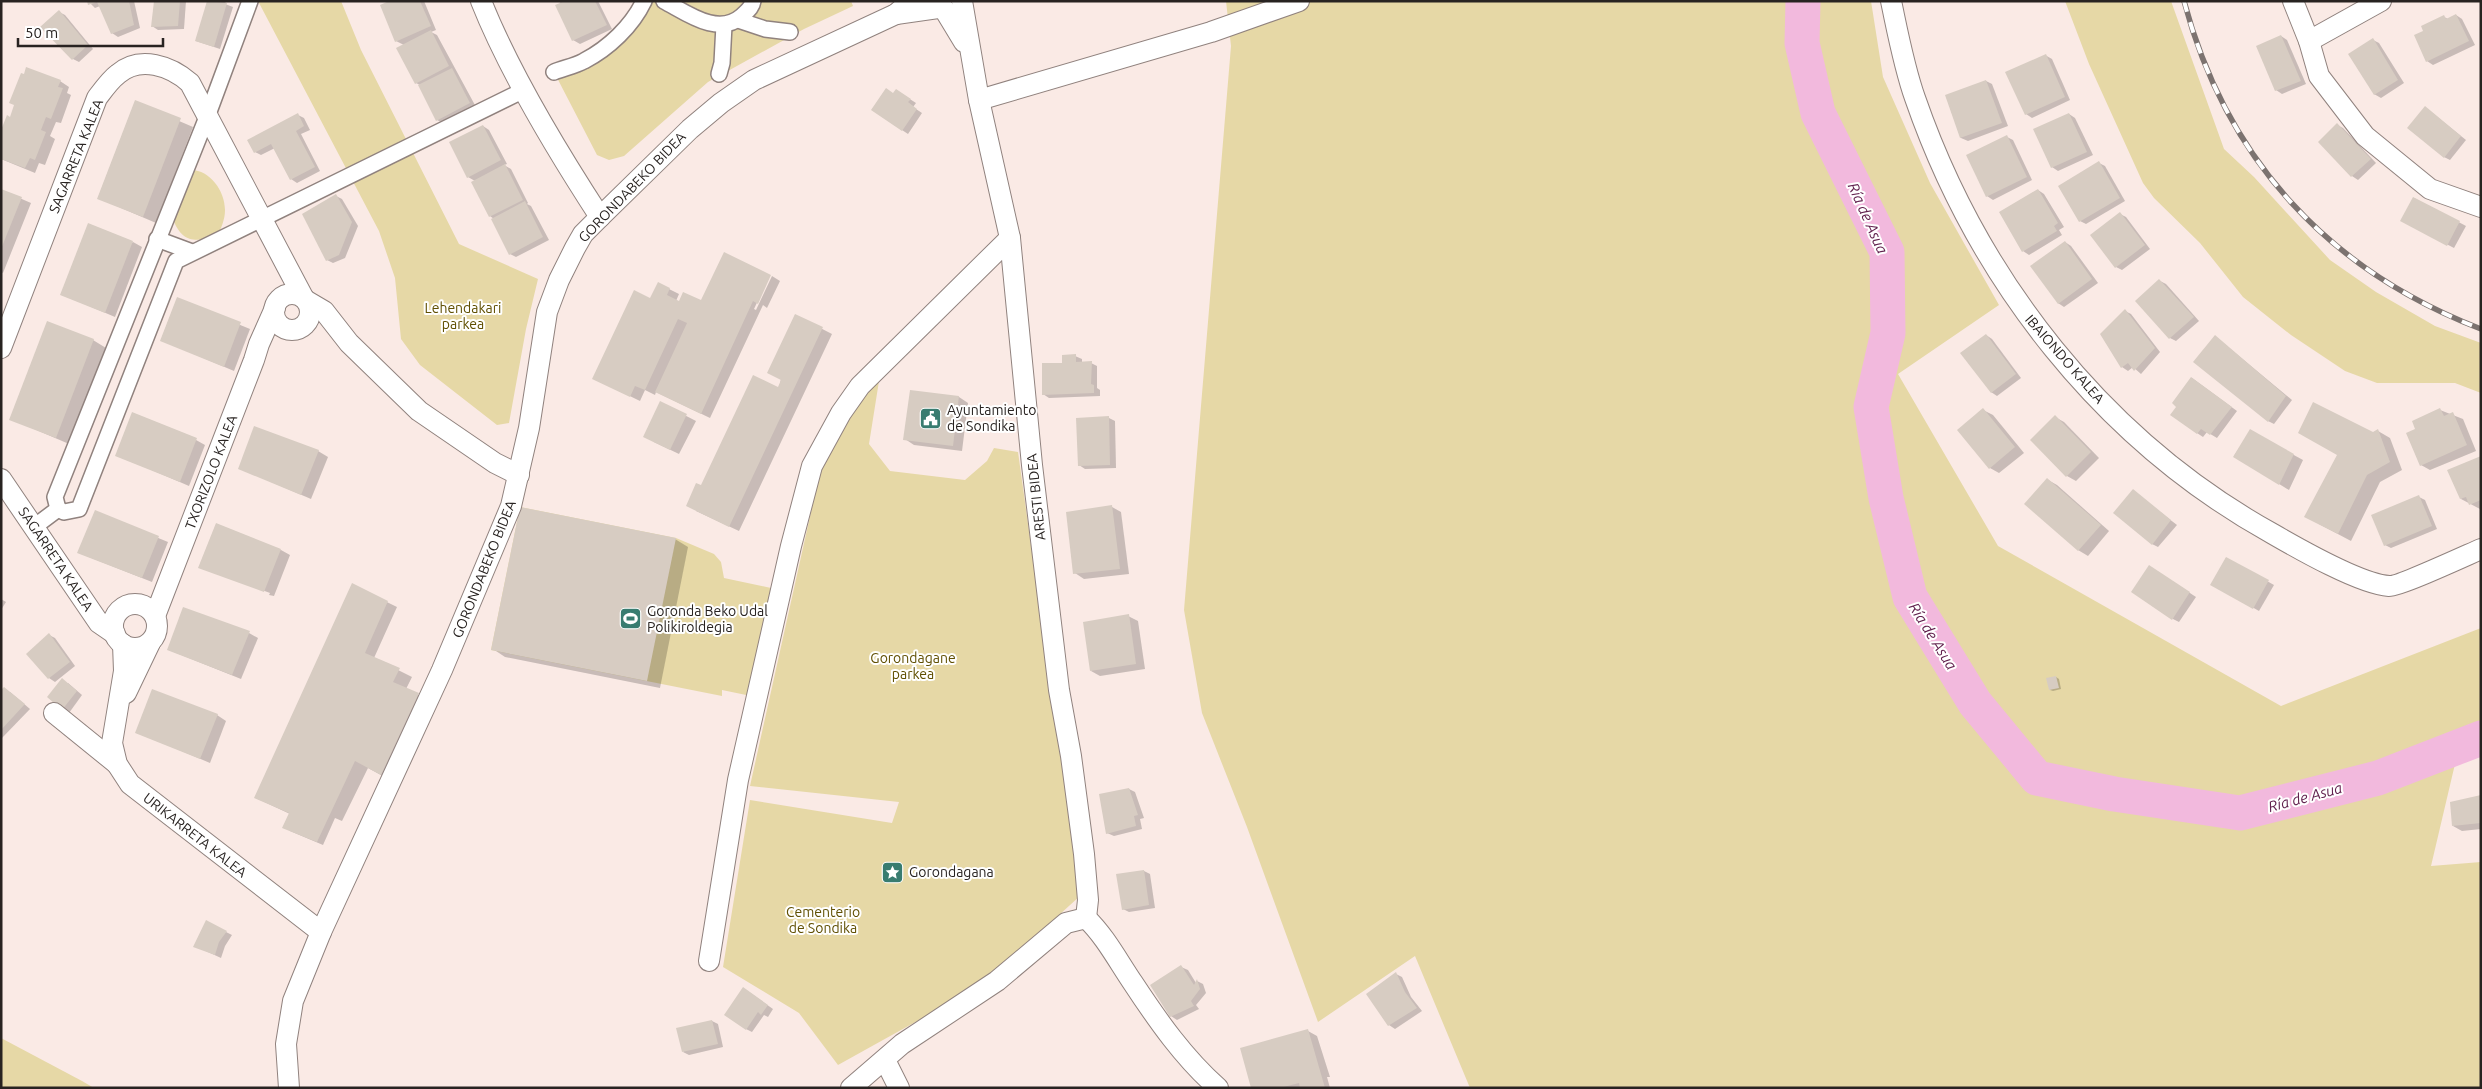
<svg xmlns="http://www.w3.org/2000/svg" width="2482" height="1089" viewBox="0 0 2482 1089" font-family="Ubuntu,sans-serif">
	<rect width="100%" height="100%" fill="#faeae5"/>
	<g fill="#e6d8a6">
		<path d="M258 1H341L361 50 459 244 538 279 526 329 509 423 497 425 420 365 401 339 395 278 379 231Z"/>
		<path d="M644 1H851L853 6 804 29 708 82 624 156 609 160 597 155 554 72 584 62Z"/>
		<path d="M1226 1H1871L1883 77 1930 183 1999 305 1898 374 1998 546 2281 706 2481 628V752L2455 764 2431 866 2481 862V1088H1470L1415 956 1318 1022 1247 827 1202 713 1184 610 1231 46Z"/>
		<path d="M2065 1H2171L2224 149 2254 177 2330 260 2376 292 2435 326 2481 343V393L2455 383H2377L2345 371 2291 335 2243 297 2200 243 2154 198 2143 183 2089 64Z"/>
		<path d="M191 170C210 170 225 191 225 210 225 220 221 228 217 237 193 242 182 243 172 217Z"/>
		<path d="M879 381 869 444 890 471 965 480 987 461 994 448 1018 452 1080 896 982 985 838 1065 799 1013 723 967 750 800 892 823 899 802 750 786 821 467 855 404Z"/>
		<path d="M520 507 676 538 714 554 721 562 724 578 771 588 751 696 722 690V696L491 650Z"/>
		<path d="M1 1038 82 1081 94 1088H1Z"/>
	</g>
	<g fill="#0003">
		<path d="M88 1H134L140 28 118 37 112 33 100 6 95 8Z"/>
		<path d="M155 1H186L184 29 158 30 152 26Z"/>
		<path d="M209 1H226L225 4 233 7 220 49 196 41Z"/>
		<path d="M392 1H424L436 30 431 32 437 35 476 107 443 123 437 120 420 85 416 83 404 45 396 41Z"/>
		<path d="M558 1H598L612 29 580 44 573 40 562 4Z"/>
		<path d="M59 12 65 15 93 49 79 62 73 59Z"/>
		<path d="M2456 15 2462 19 2475 45 2433 65 2427 61 2425 31 2444 17 2448 19Z"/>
		<path d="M2281 36 2287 40 2306 84 2282 94 2276 90Z"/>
		<path d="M2373 40 2379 43 2404 83 2381 98 2374 94Z"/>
		<path d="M2045 55 2052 59 2070 100 2032 118 2026 114Z"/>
		<path d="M60 81 69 87 67 93 71 95 61 123 56 122 50 136 55 139 45 165 39 163 35 173 1 159 11 118Z"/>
		<path d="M1986 81 1992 84 2008 126 1968 141 1961 138 1946 96Z"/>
		<path d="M894 94H902L916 103 913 107 922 113 908 134 902 130Z"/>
		<path d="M135 102 193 127 156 223 98 198Z"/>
		<path d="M2431 112 2466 140 2450 160 2444 157Z"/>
		<path d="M2069 114 2075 118 2093 155 2058 171 2052 167Z"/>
		<path d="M298 115 304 118 310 130 301 134 320 171 297 183 291 179 275 148 261 155 255 152Z"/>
		<path d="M2337 125 2343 128 2376 163 2358 180 2352 176 2319 142Z"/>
		<path d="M483 126 489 130 507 164 504 165 511 169 528 203 527 204 531 206 549 240 516 257 510 254 494 219 490 216 475 181 468 177Z"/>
		<path d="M2007 137 2013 140 2032 180 1993 200 1987 196Z"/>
		<path d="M2099 163 2105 166 2125 201 2086 224 2080 221Z"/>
		<path d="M1 190 31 203 3 273 1 272Z"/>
		<path d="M2038 190 2044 194 2064 227 2059 230 2062 235 2029 255 2023 251Z"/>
		<path d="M336 196 342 199 358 226 345 258 333 263 327 260Z"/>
		<path d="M2414 198 2466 226 2454 248 2408 224Z"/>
		<path d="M2120 214 2126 217 2150 249 2122 270 2116 267Z"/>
		<path d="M133 242 142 247 115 317 61 294Z"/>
		<path d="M2065 242 2071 246 2098 283 2064 307 2058 303Z"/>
		<path d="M770 275 754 309 756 310 772 276 780 281 767 308 763 305 710 418 656 392 655 395 645 390 640 401 603 383 651 299 669 289 679 294 676 301 680 302H702Z"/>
		<path d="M2160 281 2166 284 2199 321 2176 341 2170 338Z"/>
		<path d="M177 299 250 329 234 371 161 340Z"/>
		<path d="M2125 311 2131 314 2160 352 2141 374 2133 367 2128 371 2122 367 2101 334Z"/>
		<path d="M795 315 832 334 739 531 696 511 701 487 779 388Z"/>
		<path d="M1986 335 1992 339 2021 378 1997 396 1991 392Z"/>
		<path d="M2216 337 2292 400 2274 424 2268 421Z"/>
		<path d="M93 340 106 348 69 444 11 419Z"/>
		<path d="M1075 356 1082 359V363H1091L1097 366V388L1100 390V396L1049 398 1043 394 1063 364Z"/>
		<path d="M2192 378 2237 411 2217 438 2207 432 2203 437 2197 433 2178 406Z"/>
		<path d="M911 391 959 397 968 403 962 451 914 445 905 439Z"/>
		<path d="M661 403 696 421 679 454 654 442Z"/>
		<path d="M1983 410 1993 415 2024 453 1999 473 1990 468Z"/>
		<path d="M2440 410 2463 419 2476 451 2430 470 2421 465 2417 429Z"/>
		<path d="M2055 417 2064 422 2099 458 2076 481 2067 476Z"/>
		<path d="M1109 418 1115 421 1116 468 1085 469 1079 465 1077 419Z"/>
		<path d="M2250 431 2303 460 2289 490 2234 456Z"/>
		<path d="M2378 431 2390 438 2402 470 2380 482 2351 541 2319 524 2373 434Z"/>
		<path d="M196 440 205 445 189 486 117 455Z"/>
		<path d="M318 451 328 457 311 499 239 468Z"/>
		<path d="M2481 457V509H2480L2461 499Z"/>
		<path d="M2048 480 2057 485 2109 531 2088 556 2078 550Z"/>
		<path d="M2133 491 2177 525 2158 547 2152 544Z"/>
		<path d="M2419 497 2425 500 2437 529 2391 548 2385 545Z"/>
		<path d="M1112 507 1121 512 1129 574 1084 579 1075 573Z"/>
		<path d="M95 512 168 542 152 582 79 553Z"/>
		<path d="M675 539 688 547 660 688 505 657 493 649Z"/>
		<path d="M281 550 290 555 274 596 269 595 270 593 200 567Z"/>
		<path d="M2226 558 2274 585 2259 611 2212 584Z"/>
		<path d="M2155 570 2196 597 2179 622 2173 619Z"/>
		<path d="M352 585 397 607 374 658 412 677 406 689 428 700 390 780 368 768 342 821 335 818 323 845 290 831V814L256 798Z"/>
		<path d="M1 599 6 602 1 610Z"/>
		<path d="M1128 616 1138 621 1145 669 1100 676 1091 671Z"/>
		<path d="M249 633 258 638 241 679 169 650Z"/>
		<path d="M49 635 55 638 75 666 55 682 49 678 28 654Z"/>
		<path d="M2056 677 2059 679 2061 689 2053 691 2050 690Z"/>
		<path d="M68 683 82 695 69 713 48 697Z"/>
		<path d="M1 692H10L30 709 1 739Z"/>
		<path d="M217 715 226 721 210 763 137 732Z"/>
		<path d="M1129 789 1135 792 1144 818 1140 819 1142 829 1114 836 1107 833Z"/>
		<path d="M2481 797V829L2462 831 2453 826Z"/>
		<path d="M1144 871 1150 874 1155 908 1129 912 1123 909Z"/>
		<path d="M226 932 232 935 225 946 221 958 195 946Z"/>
		<path d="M1181 967 1188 970 1196 983 1197 981 1203 984 1206 993 1196 1005 1199 1009 1177 1020 1171 1016Z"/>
		<path d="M1396 974 1402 977 1411 997 1422 1011 1395 1029 1389 1025 1368 994Z"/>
		<path d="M749 992 773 1009 768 1017 764 1015 752 1032 746 1029Z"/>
		<path d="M712 1021 718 1024 723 1047 689 1055 683 1052Z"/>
		<path d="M1308 1031 1317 1036 1330 1077H1327L1330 1088H1252Z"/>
	</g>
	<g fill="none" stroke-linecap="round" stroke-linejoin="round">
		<path stroke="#f2b9dd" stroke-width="35" d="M1803 1 1802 43 1818 113 1887 252 1888 333 1871 407 1886 498 1910 597 1975 703 2037 778 2114 794 2240 813 2378 778 2481 738"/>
	</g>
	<g fill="#d7ccc2">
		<path d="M87 1H129L134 25 111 34 97 2 88 5Z"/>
		<path d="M154 1H180L178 26 151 27Z"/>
		<path d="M207 1 227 3 214 47 195 41Z"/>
		<path d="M389 1H420L431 26 395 42 380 5Z"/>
		<path d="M565 1H595L607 25 572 41 555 5Z"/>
		<path d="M59 10 88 45 72 60 40 27Z"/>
		<path d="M2456 14 2469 41 2426 62 2414 35 2423 31 2421 26 2444 15 2446 19Z"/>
		<path d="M431 30 449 66 415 84 396 48Z"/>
		<path d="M2281 35 2301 81 2275 91 2256 46Z"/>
		<path d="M2373 38 2398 80 2374 95 2348 54Z"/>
		<path d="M2046 54 2065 97 2025 115 2005 72Z"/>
		<path d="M26 67 61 80 58 87 63 88 51 119 46 117 41 130 46 132 35 160 30 158 25 168 1 159V130L7 115 10 117 14 105 9 103 21 73 24 74Z"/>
		<path d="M452 68 470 103 436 121 418 85Z"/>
		<path d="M1986 80 2002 123 1960 138 1945 95Z"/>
		<path d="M886 88 893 93 896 89 911 99 908 102 917 109 902 131 871 110Z"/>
		<path d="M135 100 181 118 143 217 97 199Z"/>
		<path d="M2425 106 2461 136 2444 158 2407 128Z"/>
		<path d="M298 113 304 126 296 131 315 167 290 180 271 144 254 153 247 140Z"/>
		<path d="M2069 113 2087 152 2051 168 2033 129Z"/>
		<path d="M2337 123 2371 159 2351 177 2318 142Z"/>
		<path d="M483 125 501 160 467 178 449 142Z"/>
		<path d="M2007 135 2027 177 1986 197 1966 155Z"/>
		<path d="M2099 161 2120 198 2079 222 2058 186Z"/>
		<path d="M505 164 523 200 489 217 471 182Z"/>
		<path d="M1 189 22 197 1 249Z"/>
		<path d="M2038 189 2058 223 2054 226 2057 231 2022 252 1999 212Z"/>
		<path d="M336 194 352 222 339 255 326 261 302 214Z"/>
		<path d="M2413 197 2460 221 2447 246 2400 221Z"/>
		<path d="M525 201 543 237 509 255 491 219Z"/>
		<path d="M2120 212 2145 245 2115 268 2090 235Z"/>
		<path d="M88 223 133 241 105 313 60 295Z"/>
		<path d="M2065 241 2092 279 2058 304 2030 266Z"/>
		<path d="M724 252 771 275 758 304 753 301 701 414 655 392 687 323 678 319 645 390 635 386 630 397 592 379 634 290 650 298 658 282 670 288 667 295 679 301 683 292 701 300Z"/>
		<path d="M2159 279 2194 317 2169 339 2135 301Z"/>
		<path d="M177 297 241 322 224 367 160 341Z"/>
		<path d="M2125 309 2155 348 2134 371 2128 363 2121 368 2100 334Z"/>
		<path d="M795 314 823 327 729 527 686 506 696 483 701 485 753 375 778 387 781 380 767 373Z"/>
		<path d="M47 321 94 339 56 438 9 420Z"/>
		<path d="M1986 334 2016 374 1991 393 1960 353Z"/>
		<path d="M2215 335 2286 396 2268 422 2193 362Z"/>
		<path d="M1076 354V362L1092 361 1091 384 1094 385V393L1042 395V363H1062V355Z"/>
		<path d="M2191 377 2232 407 2210 435 2201 429 2197 434 2170 415 2176 407 2172 403Z"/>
		<path d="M910 390 959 396 953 446 903 440Z"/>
		<path d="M660 401 687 414 670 450 643 437Z"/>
		<path d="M2313 402 2373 432 2378 429 2390 462 2367 475 2338 534 2304 517 2337 455 2298 433Z"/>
		<path d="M1983 408 2015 447 1989 469 1957 430Z"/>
		<path d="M2440 408 2444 416 2453 412 2467 445 2420 466 2406 433 2415 429 2412 421Z"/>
		<path d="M132 412 197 438 180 482 115 456Z"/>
		<path d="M2055 415 2091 452 2066 477 2030 440Z"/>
		<path d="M1109 416 1110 465 1078 466 1076 418Z"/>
		<path d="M254 426 319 450 301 495 238 469Z"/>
		<path d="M2250 429 2294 454 2279 485 2233 457Z"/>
		<path d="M2481 456V500L2469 505 2466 497 2460 499 2447 470Z"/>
		<path d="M2047 478 2101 525 2078 551 2024 504Z"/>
		<path d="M2133 489 2171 520 2152 545 2113 513Z"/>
		<path d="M2419 495 2432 526 2384 546 2371 515Z"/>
		<path d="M1112 505 1120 569 1073 574 1066 512Z"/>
		<path d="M520 507 676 538 647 681 491 650Z"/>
		<path d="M95 510 159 536 142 578 77 553Z"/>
		<path d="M216 523 281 549 264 592 198 568Z"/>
		<path d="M2226 557 2269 580 2253 609 2210 585Z"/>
		<path d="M2149 565 2190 592 2172 620 2131 592Z"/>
		<path d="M352 583 388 601 365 653 400 668 393 682 419 693 381 775 355 761 317 842 282 828 289 813 254 798Z"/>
		<path d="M183 607 250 631 232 675 167 650Z"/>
		<path d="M1129 614 1136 664 1090 671 1083 622Z"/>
		<path d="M49 633 70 662 48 679 26 654Z"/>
		<path d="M2056 676 2059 688 2049 690 2046 678Z"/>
		<path d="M62 678 77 691 62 710 47 697Z"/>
		<path d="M4 687 25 704 1 730V690Z"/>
		<path d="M152 689 218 714 200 759 135 733Z"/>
		<path d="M1129 788 1138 815 1134 816 1136 826 1106 834 1099 794Z"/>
		<path d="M2481 795V823L2452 826 2450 802Z"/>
		<path d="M1144 870 1149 905 1122 910 1116 874Z"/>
		<path d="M206 920 227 931 219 942 215 955 193 947Z"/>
		<path d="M1181 965 1194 985 1197 979 1200 989 1191 1001 1194 1006 1170 1017 1150 985Z"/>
		<path d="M1396 972 1405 992 1417 1008 1388 1026 1366 994Z"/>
		<path d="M743 987 768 1005 761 1015 758 1012 746 1030 724 1015Z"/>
		<path d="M712 1020 718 1044 682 1052 676 1028Z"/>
		<path d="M1308 1029 1325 1088H1300L1299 1083 1280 1088H1251L1240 1048Z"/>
	</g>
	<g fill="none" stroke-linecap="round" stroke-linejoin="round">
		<defs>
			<g id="pedestrian">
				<path d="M664 1C687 13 718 37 742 16 747 11 752 8 753 1"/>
				<path d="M738 20 765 29 790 32"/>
				<path d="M554 72C564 68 575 66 584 61 609 48 632 26 644 1"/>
				<path d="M719 74 722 63 724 25"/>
				<path d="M157 239 192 252"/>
				<path d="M58 509 64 512 79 509 176 261 516 94"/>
				<path d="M34 527 58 509 55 497 207 117 250 1"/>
			</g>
			<g id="minor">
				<path d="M481 1C510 74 557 151 600 217"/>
				<path d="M962 1 979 100 1010 238 1032 465 1059 690 1071 756 1084 854 1088 900 1086 918"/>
				<path d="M1891 1C1898 34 1904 67 1915 98 1978 280 2103 440 2273 534 2299 549 2360 584 2389 586 2398 587 2467 555 2481 549"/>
				<path d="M2293 1 2309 41 2319 76 2365 136 2430 189 2481 207"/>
				<path d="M944 9 964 42"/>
				<path d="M896 14 938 8"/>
				<path d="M2309 41 2381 1"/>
				<path d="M979 100 1211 32 1299 1"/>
				<circle cx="292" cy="312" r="18"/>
				<path d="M307 301 324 311 349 343 419 411 495 463 519 475"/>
				<path d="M1 348 97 98C103 90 110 80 118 74 140 55 171 66 190 83L303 297"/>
				<path d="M1 479 99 623 115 634"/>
				<circle cx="135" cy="626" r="22"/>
				<path d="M155 616 254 360 259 344 275 308"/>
				<path d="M123 644 124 671 112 743 117 764 130 784 321 932"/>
				<path d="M126 693 150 643"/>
				<path d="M54 713 117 764"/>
				<path d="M1086 918C1105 936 1118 961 1133 983 1158 1021 1184 1058 1218 1088"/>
				<path d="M709 961 738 780 791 546 812 466 841 413 860 386 1010 238"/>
				<path d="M885 1060 899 1088"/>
				<path d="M289 1088 286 1044 293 1001 321 932 442 670 511 506 529 428 547 312 559 280 575 248 583 234 600 217 690 129 721 103 754 80 896 14 911 1"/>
				<path d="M851 1088 902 1044 997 981 1066 923 1086 918"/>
			</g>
		</defs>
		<use href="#pedestrian" stroke="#90827e" stroke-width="18"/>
		<use href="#minor" stroke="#90827e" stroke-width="22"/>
		<use href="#pedestrian" stroke="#fff" stroke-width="15"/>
		<use href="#minor" stroke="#fff" stroke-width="20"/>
		<defs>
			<path id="rail" d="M2184 1C2226 159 2328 270 2481 329"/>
		</defs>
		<use href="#rail" stroke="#7c7370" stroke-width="5.5"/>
		<use href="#rail" stroke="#fff" stroke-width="4" stroke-dasharray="11" stroke-linecap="butt"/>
	</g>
	<defs>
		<symbol id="civic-square" viewBox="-11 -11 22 22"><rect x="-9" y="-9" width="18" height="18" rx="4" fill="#387c70" stroke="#fff"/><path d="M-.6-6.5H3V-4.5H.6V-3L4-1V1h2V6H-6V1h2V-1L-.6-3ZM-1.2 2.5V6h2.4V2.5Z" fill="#fff"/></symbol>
		<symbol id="stadium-square" viewBox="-11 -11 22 22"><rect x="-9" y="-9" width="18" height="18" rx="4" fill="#387c70" stroke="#fff"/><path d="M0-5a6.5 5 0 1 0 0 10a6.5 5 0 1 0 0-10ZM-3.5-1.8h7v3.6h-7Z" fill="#fff"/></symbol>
		<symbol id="sight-square" viewBox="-11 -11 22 22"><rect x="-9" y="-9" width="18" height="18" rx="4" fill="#387c70" stroke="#fff"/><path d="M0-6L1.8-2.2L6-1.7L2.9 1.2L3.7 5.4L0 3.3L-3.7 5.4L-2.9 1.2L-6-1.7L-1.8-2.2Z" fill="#fff"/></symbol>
	</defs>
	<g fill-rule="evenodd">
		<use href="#civic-square" x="918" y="406" width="25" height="25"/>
		<use href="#stadium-square" x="618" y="606" width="25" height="25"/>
		<use href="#sight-square" x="880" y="860" width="25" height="25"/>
	</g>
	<g text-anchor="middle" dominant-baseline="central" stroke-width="4" stroke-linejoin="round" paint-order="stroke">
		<g font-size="14" fill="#282321" stroke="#fff">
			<text transform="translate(76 156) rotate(-68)">SAGARRETA KALEA</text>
			<text transform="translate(632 187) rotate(-46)">GORONDABEKO BIDEA</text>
			<text transform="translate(2065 359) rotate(49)">IBAIONDO KALEA</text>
			<text transform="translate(211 472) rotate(-69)">TXORIZOLO KALEA</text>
			<text transform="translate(1036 497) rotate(-96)">ARESTI BIDEA</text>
			<text transform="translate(56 559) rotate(56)">SAGARRETA KALEA</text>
			<text transform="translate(484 569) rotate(-68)">GORONDABEKO BIDEA</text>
			<text transform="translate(195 835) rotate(38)">URIKARRETA KALEA</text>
		</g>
		<g font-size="14" fill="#604f02" stroke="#fff">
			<text x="463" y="308">Lehendakari<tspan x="463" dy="16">parkea</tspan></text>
			<text x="913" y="658">Gorondagane<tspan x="913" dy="16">parkea</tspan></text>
			<text x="823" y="912">Cementerio<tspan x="823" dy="16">de Sondika</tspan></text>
		</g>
		<g font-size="14" fill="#282321" stroke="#fff" text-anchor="start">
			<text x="947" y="410">Ayuntamiento<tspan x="947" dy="16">de Sondika</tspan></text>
			<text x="647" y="611">Goronda Beko Udal<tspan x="647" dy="16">Polikiroldegia</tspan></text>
			<text x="909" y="872">Gorondagana</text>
		</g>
		<g font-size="15" font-style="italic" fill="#61214e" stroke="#fff">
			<text transform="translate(1868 218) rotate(66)">Ría de Asua</text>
			<text transform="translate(1933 636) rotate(58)">Ría de Asua</text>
			<text transform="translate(2305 797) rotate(-15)">Ría de Asua</text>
		</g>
	</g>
	<rect width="2482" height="1089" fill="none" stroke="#282321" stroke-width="5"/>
	<path d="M18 38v8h145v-8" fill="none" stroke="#282321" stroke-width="2.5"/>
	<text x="25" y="38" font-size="15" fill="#282321" stroke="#ffffff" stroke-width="4" paint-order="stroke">50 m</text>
</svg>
